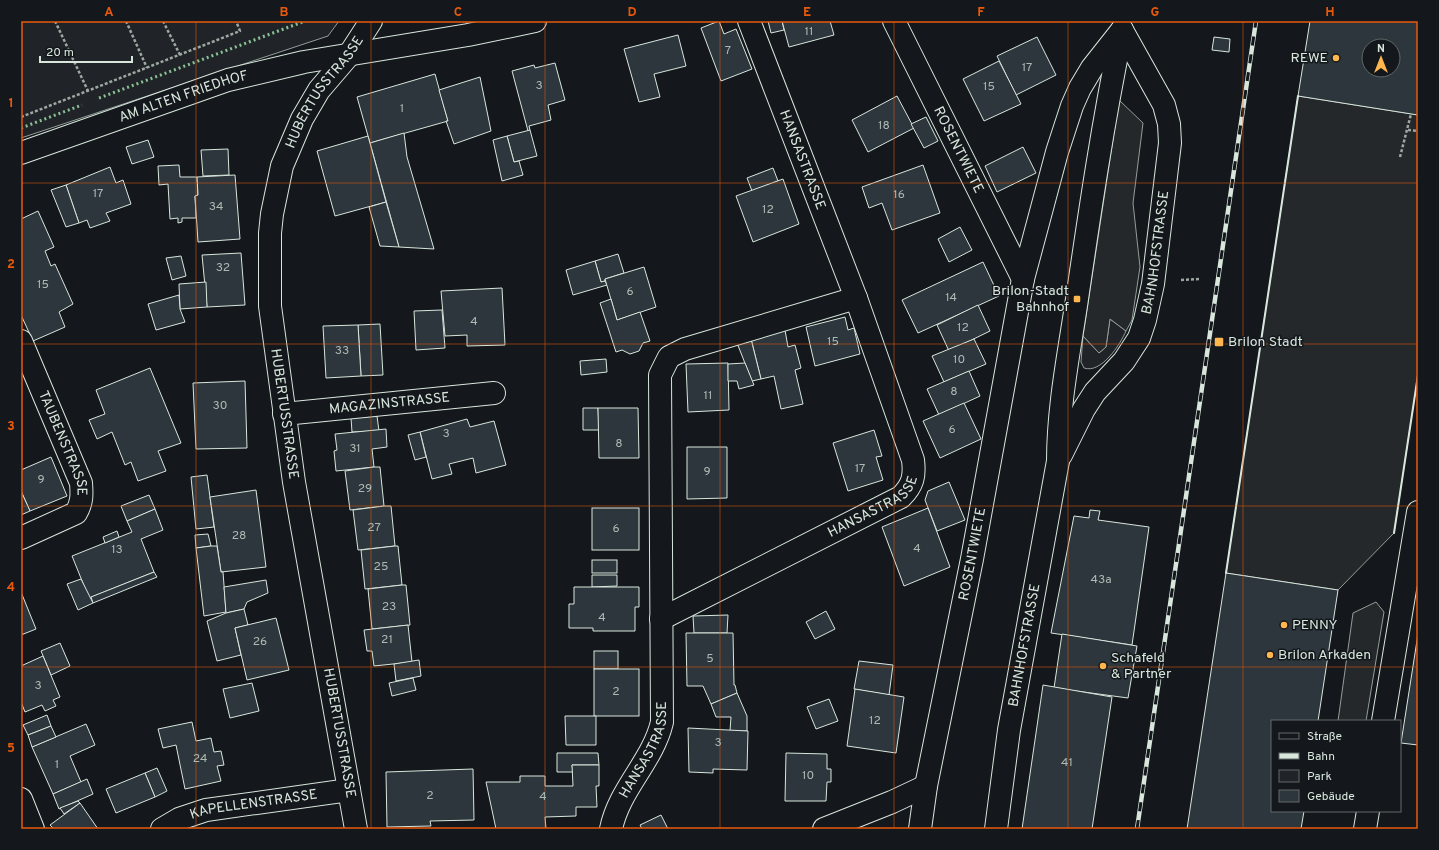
<svg xmlns="http://www.w3.org/2000/svg" width="1439" height="850" viewBox="0 0 1439 850" font-family="Overpass,sans-serif">
	<rect width="100%" height="100%" fill="#14181c"/>
	<g fill="#202428" stroke="#939e99">
		<path d="M21 21H339L328 36 21 138Z"/>
		<path d="M1110 319 1126 331C1120 345 1101 374 1084 368L1081 362 1083 336 1099 353 1106 347Z"/>
	</g>
	<g fill="#24282b" stroke="#939e99">
		<path d="M1298 96 1418 115V375L1394 533 1338 590 1226 573Z"/>
		<path d="M1119 100 1143 123 1133 203 1140 267 1132 320 1126 331 1110 319 1106 347 1099 353 1083 336Z"/>
		<path d="M1376 602 1384 612 1366 721H1338L1353 613Z"/>
	</g>
	<g fill="#2c363c" stroke="#d8e6dc" fill-rule="evenodd">
		<path d="M719 21 724 34 736 29 752 69 721 81 701 28Z"/>
		<path d="M768 21H782L784 30 771 33Z"/>
		<path d="M782 21H830L834 35 789 47Z"/>
		<path d="M1310 21H1418V115L1298 96ZM1369 46H1393V70H1369Z"/>
		<path d="M678 35 686 66 654 74 660 97 639 102 624 49Z"/>
		<path d="M1037 37 1056 75 1016 95 997 56Z"/>
		<path d="M1214 37 1230 39 1229 52 1212 50Z"/>
		<path d="M999 61 1021 104 984 121 963 79Z"/>
		<path d="M555 63 565 100 548 105 551 120 529 126 530 130 528 131 512 71 534 65 535 68Z"/>
		<path d="M435 74 448 121 370 143 357 97Z"/>
		<path d="M480 77 491 131 454 144 446 121H448L439 90Z"/>
		<path d="M897 96 914 128 868 152 852 120Z"/>
		<path d="M926 117 938 141 924 148 911 124Z"/>
		<path d="M530 130 537 156 514 162 507 136Z"/>
		<path d="M404 133 407 157 434 249 399 247 370 143Z"/>
		<path d="M368 136 386 202 335 216 317 151Z"/>
		<path d="M507 136 514 162 519 161 523 175 502 181 493 140Z"/>
		<path d="M148 140 154 157 132 164 126 147Z"/>
		<path d="M1023 147 1036 173 997 192 985 166Z"/>
		<path d="M228 149 229 175 203 176 201 150Z"/>
		<path d="M179 165 180 177H197L198 195 195 196 196 218H182V222L178 223V218L170 219 168 184 159 185 158 166Z"/>
		<path d="M923 165 940 213 892 230 882 203 869 208 862 187Z"/>
		<path d="M110 167 116 183 123 180 131 204 106 213 110 221 90 228 87 220 79 223 66 185Z"/>
		<path d="M773 168 778 181 752 191 747 178Z"/>
		<path d="M235 175 240 239 198 242 195 196 198 195 197 177Z"/>
		<path d="M783 179 799 224 753 242 736 196Z"/>
		<path d="M66 185 79 223 66 227 51 190Z"/>
		<path d="M386 202 399 247 380 246 369 207Z"/>
		<path d="M38 211 54 247 45 251 51 266 55 264 73 304 59 312 65 327 33 341 21 315V219Z"/>
		<path d="M960 227 972 250 949 262 938 239Z"/>
		<path d="M241 253 245 305 207 307 202 255Z"/>
		<path d="M618 254 624 273 605 279V281L601 282 595 261Z"/>
		<path d="M181 256 186 276 172 280 166 258Z"/>
		<path d="M595 261 601 282 605 281 607 285 573 295 566 270Z"/>
		<path d="M983 262 999 296 918 333 902 300Z"/>
		<path d="M644 267 656 307 617 320 605 279Z"/>
		<path d="M206 282 207 307 180 309 179 284Z"/>
		<path d="M502 288 505 345 467 346V335L445 336 441 291Z"/>
		<path d="M179 295 180 309 185 322 156 330 148 304Z"/>
		<path d="M611 299 617 320 640 312 650 341 643 343 639 351 630 354 622 350 616 352 600 303Z"/>
		<path d="M978 305 990 331 949 351 937 325Z"/>
		<path d="M442 310 445 348 416 350 414 311Z"/>
		<path d="M845 317 848 330 854 328 860 354 815 366 806 327Z"/>
		<path d="M380 324 383 375 361 376 358 325Z"/>
		<path d="M358 325 361 376 326 378 323 326Z"/>
		<path d="M785 330 788 347 795 345 801 368 795 370 803 404 781 409 774 376 761 379 751 339Z"/>
		<path d="M751 339 761 379 752 381 737 343Z"/>
		<path d="M974 339 986 364 944 382 932 356Z"/>
		<path d="M606 359 607 372 581 375 580 361Z"/>
		<path d="M728 363 729 410 688 412 686 364Z"/>
		<path d="M745 363 754 385 739 389 737 381H728V364Z"/>
		<path d="M150 368 181 443 158 451 166 471 138 481 131 462 125 465 112 432 97 439 89 420 105 414 96 390Z"/>
		<path d="M969 371 980 396 939 415 927 389Z"/>
		<path d="M245 381 247 448 196 449 193 383Z"/>
		<path d="M964 403 981 439 940 458 923 421Z"/>
		<path d="M583 408H598L599 430H583Z"/>
		<path d="M598 408H638L639 458H599Z"/>
		<path d="M377 416 379 431 352 432 351 418Z"/>
		<path d="M467 419 470 427 494 421 506 465 476 473 473 458 449 464 452 474 432 479 420 432Z"/>
		<path d="M386 429 387 447 372 449 374 467 336 471 334 451 337 450 335 434Z"/>
		<path d="M874 430 882 456 876 457 883 480 848 491 833 443Z"/>
		<path d="M420 432 426 457 415 460 408 435Z"/>
		<path d="M687 447H727V498L687 499Z"/>
		<path d="M51 457 67 496 30 511 21 491V470Z"/>
		<path d="M374 467H380L384 506 350 510 345 471Z"/>
		<path d="M207 475 214 527 196 529 191 477Z"/>
		<path d="M949 482 965 520 937 531 925 500 928 491Z"/>
		<path d="M256 490 266 567 221 572 210 497Z"/>
		<path d="M21 491 30 511 21 515Z"/>
		<path d="M149 495 155 509 127 521 121 506Z"/>
		<path d="M384 506H391L395 546 358 550 353 510Z"/>
		<rect x="592" y="508" width="47" height="42"/>
		<path d="M928 508 950 567 904 586 882 527Z"/>
		<path d="M155 509 163 530 141 539 154 572 89 598 72 556 132 532 127 521Z"/>
		<path d="M1090 510 1100 511 1098 520 1149 527 1132 645 1051 633 1074 516 1089 518Z"/>
		<path d="M117 531 119 537 105 543 103 537Z"/>
		<path d="M208 534 211 546 196 548 195 535Z"/>
		<path d="M211 546H217L221 572H223L226 612 204 616 196 548Z"/>
		<path d="M395 546H398L402 585 365 589 361 550Z"/>
		<rect x="592" y="560" width="25" height="13"/>
		<path d="M154 572 157 577 93 603 91 597Z"/>
		<path d="M1226 573 1338 590 1318 721H1272V811H1304L1301 829H1187Z"/>
		<path d="M592 575H617V586L592 587Z"/>
		<path d="M81 579 93 603 78 610 67 584Z"/>
		<path d="M266 580 268 593 247 602 244 609 226 613 224 587Z"/>
		<path d="M402 585H406L410 625 372 629 368 589Z"/>
		<path d="M574 587H639V607H635V631H593V628H569V604H574Z"/>
		<path d="M21 592 36 629 21 635Z"/>
		<path d="M244 609 248 625 235 628 241 655 217 661 207 621 226 613Z"/>
		<path d="M826 611 835 629 815 639 806 622Z"/>
		<path d="M728 615 727 633H694L693 616Z"/>
		<path d="M276 618 289 670 247 680 235 628Z"/>
		<path d="M408 625 412 662 374 666 372 651H367L364 630Z"/>
		<path d="M686 633H733L734 685H735L737 693 711 704 703 686H687Z"/>
		<path d="M1062 634 1137 646 1128 698 1054 688Z"/>
		<path d="M1418 634V745L1401 743Z"/>
		<path d="M60 643 70 666 51 675 41 651Z"/>
		<rect x="594" y="651" width="24" height="18"/>
		<path d="M43 656 60 697 53 700 56 706 45 711 42 705 25 712 21 702V666Z"/>
		<path d="M419 660 421 676 396 681 394 664Z"/>
		<path d="M859 661 893 665 889 695 854 689Z"/>
		<rect x="594" y="669" width="45" height="47"/>
		<path d="M413 678 416 690 392 696 389 683Z"/>
		<path d="M252 683 259 711 230 718 223 689Z"/>
		<path d="M1043 685 1112 697 1092 829H1022Z"/>
		<path d="M855 689 904 697 896 753 847 746Z"/>
		<path d="M737 693 747 716V731H730L731 717H716L711 704Z"/>
		<path d="M829 699 838 721 816 729 807 707Z"/>
		<path d="M47 715 51 726 28 735 23 725Z"/>
		<path d="M565 716H596V745H566Z"/>
		<path d="M192 722 196 741 211 738 214 752 221 751 224 765 217 766 221 781 185 789 176 745 163 748 158 729Z"/>
		<path d="M86 724 95 745 70 756 81 782 53 794 32 747Z"/>
		<path d="M51 726 56 737 32 747 28 735Z"/>
		<path d="M688 728 748 731 747 770 713 769V773L689 772Z"/>
		<path d="M557 753H598L599 765H572L573 772H557Z"/>
		<path d="M786 753 827 754V769H831V782H827L826 801H785Z"/>
		<path d="M572 765H599V786H596L597 807H576V816L545 817 546 829H496L486 782H520V776H545V786H573Z"/>
		<path d="M157 768 167 791 155 797 145 773Z"/>
		<path d="M473 769 474 820 430 821 431 826 387 827 386 772Z"/>
		<path d="M145 773 155 797 116 813 106 789Z"/>
		<path d="M87 779 93 794 59 809 53 794Z"/>
		<path d="M78 801 80 803 64 814 60 808Z"/>
		<path d="M80 803 98 829H54L50 825Z"/>
		<path d="M661 815 668 829H642L640 825Z"/>
	</g>
	<g fill="none" stroke-linecap="round" stroke-linejoin="round">
		<defs>
			<g id="minor">
				<path id="s1" d="M894 21 1023 279"/>
				<path id="s2" d="M21 153 228 80 304 62 468 35 535 21"/>
				<path id="s3" d="M21 341 81 483C82 495 82 503 76 513L21 538"/>
				<path id="s4" d="M284 414 494 393"/>
				<path id="s5" d="M1061 455 1084 409 1095 392 1124 361 1139 338 1145 320 1153 284 1170 143 1169 124 1164 105 1122 30"/>
				<path id="s6" d="M661 619 901 497C913 485 915 476 913 460L856 298"/>
				<path d="M1383 721 1418 512"/>
				<path d="M21 799 33 829"/>
				<path id="s7" d="M162 829 179 819 206 810 349 790"/>
				<path id="s8" d="M356 829 294 482 270 306V233L272 214 282 166 302 119 319 90 349 55 371 21"/>
				<path id="s9" d="M611 829C619 789 653 761 662 722L660 375 669 357 685 349 856 298 749 21"/>
				<path d="M824 829 892 802 926 786"/>
				<path id="s10" d="M920 829 926 786 972 559 1023 279 1057 152 1072 106 1080 88 1092 68 1122 30"/>
				<path id="s11" d="M996 829 1009 730 1058 461C1058 407 1069 353 1077 299 1090 210 1103 122 1121 35"/>
				<path d="M1365 829 1368 811"/>
			</g>
		</defs>
		<use href="#minor" stroke="#d8e6dc" stroke-width="24"/>
		<g stroke="#9da8a2" stroke-width="2.5" stroke-dasharray="3 2" stroke-linecap="butt">
			<path d="M55 21 88 91"/>
			<path d="M126 21 147 68"/>
			<path d="M163 21 180 55"/>
			<path d="M21 117 240 31 236 21"/>
			<path d="M1408 130 1418 131"/>
			<path d="M1400 157 1411 114"/>
			<path d="M1181 280 1199 279"/>
		</g>
		<use href="#minor" stroke="#14181c" stroke-width="22"/>
		<defs>
			<path id="rail" d="M1137 829 1256 21"/>
		</defs>
		<use href="#rail" stroke="#d8e6dc" stroke-width="4.5"/>
		<use href="#rail" stroke="#14181c" stroke-width="3" stroke-dasharray="9" stroke-linecap="butt"/>
		<g stroke="#8ac095" stroke-width="3" stroke-dasharray="2 3" stroke-linecap="butt">
			<path d="M99 98 305 21"/>
			<path d="M21 128 82 105"/>
		</g>
		<g stroke="#d8e6dc" stroke-width="2">
			<path d="M1394 533 1418 375"/>
			<path d="M1226 573 1298 96"/>
		</g>
	</g>
	<path fill="none" stroke="#e8590c" stroke-width="1" stroke-opacity="0.55" d="M196 21V829M371 21V829M545 21V829M720 21V829M894 21V829M1068 21V829M1243 21V829M21 183H1418M21 344H1418M21 506H1418M21 667H1418"/>
	<g fill="#ffb74d" stroke="#14181c" stroke-width="1.5">
		<circle cx="1336" cy="58" r="4"/>
		<rect x="1073" y="295" width="8" height="8" rx="2"/>
		<rect x="1214" y="337" width="10" height="10" rx="2"/>
		<circle cx="1284" cy="625" r="4"/>
		<circle cx="1270" cy="655" r="4"/>
		<circle cx="1103" cy="666" r="4"/>
	</g>
	<g text-anchor="middle" dominant-baseline="central" stroke-width="3" stroke-linejoin="round" paint-order="stroke">
		<g font-size="12" fill="#adbab4">
			<text x="809" y="32">11</text>
			<text x="728" y="51">7</text>
			<text x="1027" y="68">17</text>
			<text x="539" y="86">3</text>
			<text x="989" y="87">15</text>
			<text x="402" y="109">1</text>
			<text x="884" y="126">18</text>
			<text x="98" y="194">17</text>
			<text x="899" y="195">16</text>
			<text x="216" y="207">34</text>
			<text x="768" y="210">12</text>
			<text x="223" y="268">32</text>
			<text x="43" y="285">15</text>
			<text x="630" y="292">6</text>
			<text x="951" y="298">14</text>
			<text x="474" y="322">4</text>
			<text x="963" y="328">12</text>
			<text x="833" y="342">15</text>
			<text x="342" y="351">33</text>
			<text x="959" y="360">10</text>
			<text x="954" y="392">8</text>
			<text x="708" y="396">11</text>
			<text x="220" y="406">30</text>
			<text x="952" y="430">6</text>
			<text x="446" y="434">3</text>
			<text x="619" y="444">8</text>
			<text x="355" y="449">31</text>
			<text x="860" y="469">17</text>
			<text x="707" y="472">9</text>
			<text x="41" y="480">9</text>
			<text x="365" y="489">29</text>
			<text x="374" y="528">27</text>
			<text x="616" y="529">6</text>
			<text x="239" y="536">28</text>
			<text x="917" y="549">4</text>
			<text x="117" y="550">13</text>
			<text x="381" y="567">25</text>
			<text x="1101" y="580">43a</text>
			<text x="389" y="607">23</text>
			<text x="602" y="618">4</text>
			<text x="387" y="640">21</text>
			<text x="260" y="642">26</text>
			<text x="710" y="659">5</text>
			<text x="38" y="686">3</text>
			<text x="616" y="692">2</text>
			<text x="875" y="721">12</text>
			<text x="718" y="743">3</text>
			<text x="200" y="759">24</text>
			<text x="1067" y="763">41</text>
			<text x="57" y="765">1</text>
			<text x="808" y="776">10</text>
			<text x="430" y="796">2</text>
			<text x="543" y="797">4</text>
		</g>
		<g font-size="14" fill="#d8e6dc" stroke="#14181c" text-anchor="start">
			<text x="1328" y="58" text-anchor="end">REWE</text>
			<text x="1069" y="291" text-anchor="end">Brilon-Stadt<tspan x="1069" dy="16">Bahnhof</tspan></text>
			<text x="1228" y="342">Brilon Stadt</text>
			<text x="1292" y="625">PENNY</text>
			<text x="1278" y="655">Brilon Arkaden</text>
			<text x="1111" y="658">Schafeld<tspan x="1111" dy="16">&amp; Partner</tspan></text>
		</g>
		<g font-size="14" fill="#d8e6dc" stroke="#14181c">
			<text stroke="none"><textPath href="#s8" startOffset="757">HUBERTUSSTRASSE</textPath></text>
			<text stroke="none"><textPath href="#s2" startOffset="172">AM ALTEN FRIEDHOF</textPath></text>
			<text stroke="none"><textPath href="#s1" startOffset="144">ROSENTWIETE</textPath></text>
			<text transform="translate(802 160) rotate(69)">HANSASTRASSE</text>
			<text stroke="none"><textPath href="#s5" startOffset="229">BAHNHOFSTRASSE</textPath></text>
			<text stroke="none"><textPath href="#s4" startOffset="106">MAGAZINSTRASSE</textPath></text>
			<text transform="translate(284 414) rotate(82)">HUBERTUSSTRASSE</text>
			<text stroke="none"><textPath href="#s3" startOffset="111">TAUBENSTRASSE</textPath></text>
			<text stroke="none"><textPath href="#s6" startOffset="241">HANSASTRASSE</textPath></text>
			<text stroke="none"><textPath href="#s10" startOffset="280">ROSENTWIETE</textPath></text>
			<text stroke="none"><textPath href="#s11" startOffset="186">BAHNHOFSTRASSE</textPath></text>
			<text transform="translate(339 733) rotate(80)">HUBERTUSSTRASSE</text>
			<text stroke="none"><textPath href="#s9" startOffset="87">HANSASTRASSE</textPath></text>
			<text stroke="none"><textPath href="#s7" startOffset="96">KAPELLENSTRASSE</textPath></text>
		</g>
	</g>
	<rect width="1439" height="850" fill="none" stroke="#14181c" stroke-width="44"/>
	<rect x="1271" y="720" width="130" height="92" fill="#14181c" stroke="#626a69"/>
	<rect x="1279" y="733" width="20" height="6" fill="#14181c" stroke="#626a69"/>
	<text x="1307" y="740" font-size="12" fill="#d8e6dc">Straße</text>
	<rect x="1279" y="753" width="20" height="6" fill="#d8e6dc" stroke="#626a69"/>
	<text x="1307" y="760" font-size="12" fill="#d8e6dc">Bahn</text>
	<rect x="1279" y="770" width="20" height="12" fill="#202428" stroke="#626a69"/>
	<text x="1307" y="780" font-size="12" fill="#d8e6dc">Park</text>
	<rect x="1279" y="790" width="20" height="12" fill="#2c363c" stroke="#626a69"/>
	<text x="1307" y="800" font-size="12" fill="#d8e6dc">Gebäude</text>
	<g transform="translate(1381 58)"><circle r="19" fill="#14181c" stroke="#626a69"/>
	<path d="M0-3L7 15L0 10L-7 15Z" fill="#ffb74d"/>
	<text y="-6" font-size="11" font-weight="bold" text-anchor="middle" fill="#d8e6dc">N</text>
	</g>
	<path d="M40 56v6h92v-6" fill="none" stroke="#d8e6dc" stroke-width="2"/>
	<text x="46" y="56" font-size="12" fill="#d8e6dc" stroke="#14181c" stroke-width="3" paint-order="stroke">20 m</text>
	<rect x="22" y="22" width="1395" height="806" fill="none" stroke="#e8590c" stroke-width="1.5"/>
	<g font-size="13" text-anchor="middle" font-weight="bold" fill="#e8590c">
		<text x="109" y="16">A</text>
		<text x="284" y="16">B</text>
		<text x="458" y="16">C</text>
		<text x="632" y="16">D</text>
		<text x="807" y="16">E</text>
		<text x="981" y="16">F</text>
		<text x="1155" y="16">G</text>
		<text x="1330" y="16">H</text>
		<text x="11" y="107">1</text>
		<text x="11" y="268">2</text>
		<text x="11" y="430">3</text>
		<text x="11" y="591">4</text>
		<text x="11" y="752">5</text>
	</g>
</svg>
